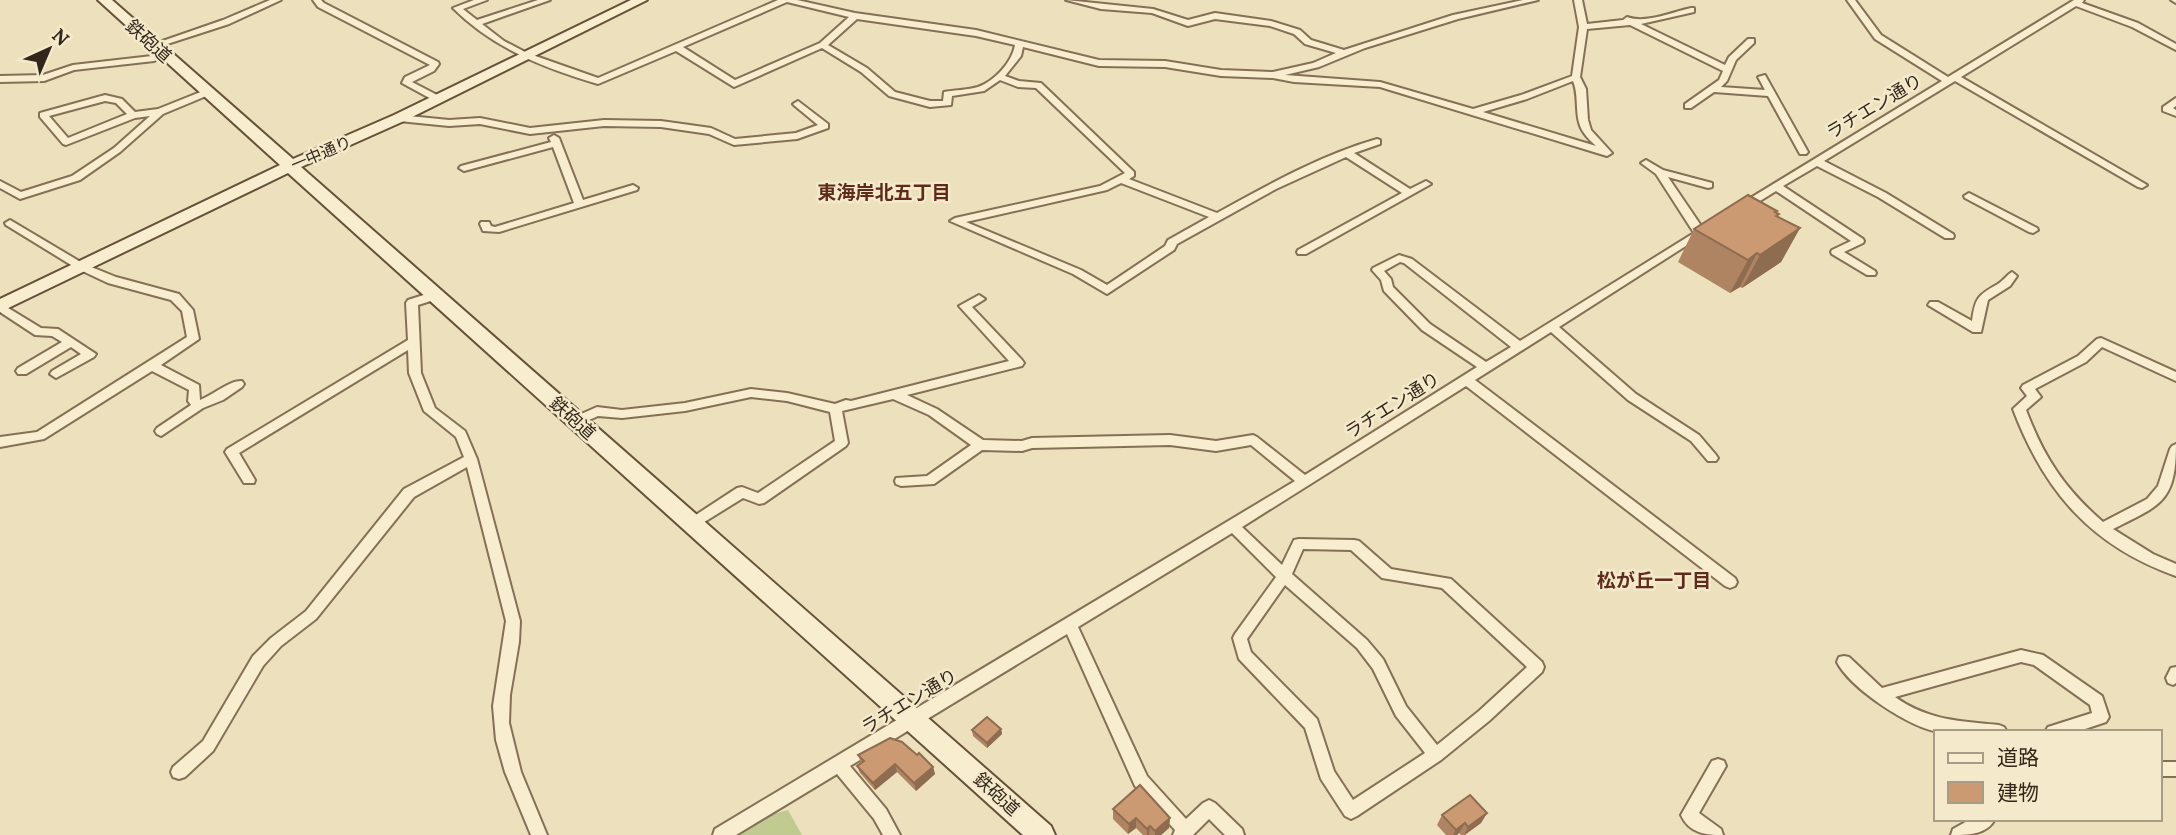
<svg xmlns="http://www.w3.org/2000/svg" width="2176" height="835" viewBox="0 0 2176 835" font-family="Lora,'Noto Sans JP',serif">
	<rect width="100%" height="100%" fill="#ede0bc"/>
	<path fill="#c1ca91" d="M788 810 802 835H725L749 820Z"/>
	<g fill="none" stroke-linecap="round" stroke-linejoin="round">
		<defs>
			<g id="street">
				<path d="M270 0H281L229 24 158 47 151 45 223 20Z"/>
				<path d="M313 0H321L324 3 438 62 439 64 434 71 412 82 441 97V101H435L402 83 405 77 430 65 318 7Z"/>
				<path d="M474 0H487L463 9 477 20 538 0H550L482 24 504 41 527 53 598 78 778 0H797L855 13 976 30 1099 60 1165 61 1221 70 1273 72 1313 63 1336 53 1305 44 1294 34 1270 26 1215 19 1188 26 1152 13 1101 9 1066 0 1153 9 1188 20 1215 13 1271 21 1300 30 1311 40 1344 50 1453 15 1523 0H1538L1458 19 1365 48 1319 67 1285 75 1380 82 1473 109 1521 95 1572 76 1579 27 1574 0H1582L1587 24 1623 20 1627 17C1646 24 1672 12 1691 8H1694V12L1641 24 1725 65 1729 57 1748 39H1754V43L1736 60 1727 81 1721 87 1765 90 1758 77 1765 75 1808 152 1806 154H1800L1768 96 1714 92 1691 108H1685V104L1719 80 1723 71 1630 25 1587 29 1580 77 1586 89 1588 120 1591 130 1612 153 1607 156 1380 87 1294 82 1273 78 1221 76 1165 67 1099 66 1023 47 1021 56 1005 76 1019 81 1041 83 1134 172V176L1129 179 1217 213C1268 185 1321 155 1377 139L1380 140V144L1354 153 1410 189 1426 181 1431 184 1306 254H1298L1297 252 1298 250 1402 193 1346 157 1276 189 1177 244 1174 250 1107 294 1073 274 950 221 955 218 1100 186 1125 173 1036 88 1018 87 1000 80 984 91 952 96 951 105 930 107 889 96 861 72 822 48 734 87 676 51 598 84C544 68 493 48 453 8ZM787 2 849 17 820 43 735 80 683 47ZM857 19 976 36 1015 45C1012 62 995 81 978 87 968 90 955 90 944 92L943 101H930L895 92 867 68 828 45ZM1573 81C1580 98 1573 118 1584 133 1587 138 1592 142 1596 146L1483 112 1527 99ZM1121 183 1209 217 1168 240 1165 246 1107 285 1081 270 966 222 1107 190Z"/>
				<path d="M1847 0H1855L1881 35 1948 77 2074 0H2084L2082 3 2138 23 2176 44V50L2132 27 2076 6 1961 77 2147 185 2142 188 2138 187 1955 81 1824 161 1886 193 1953 234 1954 236 1953 238H1945L1878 197 1817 166 1783 186 1863 239 1864 241 1863 243 1844 252 1875 271 1876 273 1875 275H1867L1832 254 1831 252 1832 250 1851 241 1776 191 1747 209H1739V205L1942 81 1875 39Z"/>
				<path d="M2171 0H2176V3Z"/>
				<path d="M164 50 167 51V55L154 61 74 70 44 81 0 82V76L43 75 73 65 152 56Z"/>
				<path d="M208 89 213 92 211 94 163 114 120 152 80 180 20 199 0 188V181L21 192 72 176 114 148 150 116 135 118 66 145 63 144 40 117V113L105 95 122 99 135 112 158 109ZM105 101 116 103 127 114 68 138 49 116Z"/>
				<path d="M2176 98V106L2173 108 2176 110V116L2163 111V107Z"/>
				<path d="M798 101 828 124V128L797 139 734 145 709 134 661 127 604 126 530 134 480 124 449 126 399 121 394 118 399 115 449 120 480 118 530 128 604 120 661 121 711 128 735 139 796 133 818 125 795 106 793 104Z"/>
				<path d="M554 135 559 138 583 200 633 185 638 188 637 190 499 232 483 231 480 224 481 222H489L491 226 495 227 574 203 553 147 464 171 459 168 461 166 551 142 549 138Z"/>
				<path d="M1646 160 1663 170 1712 183V187L1708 188 1668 177 1706 233 1559 327 1636 394 1699 435 1716 455 1718 458 1716 461H1708L1691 441 1628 400 1551 332 1475 380 1735 578 1737 582 1735 586 1730 588 1725 586 1466 386 1242 527 1282 565 1294 540 1299 539 1354 540 1359 541 1391 569 1451 579 1542 662 1544 667 1542 672 1489 721 1441 760 1357 816 1351 819 1345 816 1321 779 1305 728 1239 659 1233 638 1235 634 1276 577 1232 533 1078 627 1147 776 1186 819 1203 803 1209 800 1215 803 1242 829 1244 835H1225L1209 819 1193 835H1173L1175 830 1135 786 1067 634 850 766 886 809 900 835H883L874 819 837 774 736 835H713L715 829 1295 481 1251 445 1216 451 1170 445 1032 448 1022 451 982 450 934 484 901 486 896 484 895 481 896 478 927 476 971 445 929 415 893 399 842 411 848 443 846 446 764 503 759 504 743 498 693 529 688 528 686 524 688 520 737 488 742 487 758 493 835 441 830 412 787 401 751 397 685 411 622 418 598 416 576 426 570 421 572 418 597 407 622 410 685 403 751 389 787 393 835 404 846 400 851 401 1009 361 959 306 979 295 985 299 972 307 1022 360 1024 363 1022 366 907 395 937 409 983 440 1022 441 1032 438 1170 435 1216 441 1253 435 1257 437 1305 475 1477 367 1422 330 1384 291 1381 280 1372 270 1373 268 1399 255 1412 259 1520 341 1694 233 1656 174 1641 163ZM1400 262 1404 263 1511 347 1486 362 1430 324 1393 287 1391 279 1384 271ZM1303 549 1351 550 1382 578 1442 588 1527 667 1479 711 1437 745 1406 706 1383 659 1367 640 1292 574ZM1285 585 1357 648 1373 669 1396 716 1425 753 1353 800 1334 771 1317 719 1251 652 1247 639Z"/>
				<path d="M1969 193 2037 228 2038 230 2033 233 2029 232 1965 198 1964 196Z"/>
				<path d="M10 220 84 264 116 277 179 294 193 310 199 339 161 365 199 385 200 400C213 395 230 380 242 381L244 384 242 387 223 400 203 408 161 436 157 434 155 431 157 428 191 405 188 401 189 390 152 371 44 439 0 447V437L37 432 187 337 182 311 171 300 108 283 76 268 6 225 5 223Z"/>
				<path d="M2012 272 2017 276 2010 286 1988 300 1981 332H1973L1928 305 1930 302H1938L1972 321C1975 298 1978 295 1998 284 2004 280 2007 275 2012 272Z"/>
				<path d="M436 291 440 292 442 295 440 298 418 305 421 373 435 408 465 431 477 459 520 621 519 642 510 695 509 723 521 772 547 835H531L505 772 496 740 493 706 506 621 467 467 414 497 316 619 281 646 263 666 213 751 185 777 179 779 173 777 171 772 173 767 203 741 253 656 271 638 306 611 404 489 464 457 456 437 424 411 409 373 408 350 239 453 255 480 254 483H244L225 452 227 449 408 340 406 303 408 300Z"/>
				<path d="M0 303 41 328 58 329 96 354 94 357 56 378 50 374 52 371 81 354 71 347 26 374H18L16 371 18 368 62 342 52 336 35 335 0 312Z"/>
				<path d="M2101 338 2176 372V381L2102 347 2086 362 2035 389 2041 397 2026 410C2044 458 2065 489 2103 522L2147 499 2158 486 2170 449 2172 446 2176 444C2176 503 2160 505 2113 529L2153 554 2176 564V576C2091 546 2044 491 2013 409L2027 396 2021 388 2023 385 2078 356 2097 339Z"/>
				<path d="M2021 650 2043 655 2102 696 2109 717 2106 722 2076 732H2045L2048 727 2092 713 2090 705 2034 665 2021 662 1895 697C1929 721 1960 721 1999 725L2004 727 2007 732C1985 732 1962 734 1940 732 1911 729 1850 688 1837 662L1839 657 1844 656 1849 657 1882 688Z"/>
				<path d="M2176 667V683L2173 685 2168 683 2166 678 2171 668Z"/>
				<path d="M1718 759 1724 761 1726 766 1699 813 1721 829 1723 835C1705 835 1689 833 1681 815L1712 761Z"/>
				<rect x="2160" y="762" width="16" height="14"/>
				<path d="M1971 819H1995C1987 835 1967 835 1951 835L1953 829Z"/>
			</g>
			<path id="secondary" d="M98 0H112L293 159 394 115 631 0H647L404 121 301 167 1051 826 1055 835H1023L288 173 0 312V299L280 165Z"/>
		</defs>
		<use href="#street" stroke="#847056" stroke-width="4"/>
		<use href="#secondary" stroke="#655139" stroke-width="4"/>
		<use href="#street" fill="#f8edcf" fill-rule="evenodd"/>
		<use href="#secondary" fill="#f8edcf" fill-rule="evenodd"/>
	</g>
	<g fill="#af8462">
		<path d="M1776 213 1779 214 1778 216 1800 228 1781 262 1742 288 1740 287 1730 293 1678 262 1694 229Z"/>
		<path d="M1001 729 1002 734 987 748 973 736 972 730Z"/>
		<path d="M858 755 933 767 935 774 916 791 897 772 875 790 860 773 857 766 861 763Z"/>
		<path d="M1113 809 1170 818 1169 828 1161 835H1143L1136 828 1128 834 1113 819Z"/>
		<path d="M1487 813 1481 823 1465 835H1461L1459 833 1457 835H1446L1437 825 1442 815Z"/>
	</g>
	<g fill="#8e6c50">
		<path d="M1800 228 1781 262 1742 288 1760 255Z"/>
		<path d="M1757 253 1740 287 1730 293 1748 260Z"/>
		<path d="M1001 729 1002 734 987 748V743Z"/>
		<path d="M895 764 897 772 875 790 873 783Z"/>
		<path d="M933 767 935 774 916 791 914 783Z"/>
		<path d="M1487 813 1481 823 1464 835 1468 827Z"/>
		<path d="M1136 818V828L1128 834 1129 824Z"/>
		<path d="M1170 818 1169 828 1161 835H1155V831Z"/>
		<path d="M1465 823 1459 833 1457 835H1453L1456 830Z"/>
		<path d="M1150 826 1149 835H1147V829Z"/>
	</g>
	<g fill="#cb9a72" stroke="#8e6c50" stroke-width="2">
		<path d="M1748 195 1777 211 1775 212 1779 214 1776 216 1800 228 1760 255 1757 253 1748 260 1694 229Z"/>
		<path d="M987 717 1001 729 987 743 972 730Z"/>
		<path d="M890 738 902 742 917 755 919 753 933 767 914 783 895 764 873 783 857 766 864 761 858 755Z"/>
		<path d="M1140 785 1170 818 1155 831 1150 826 1147 829 1136 818 1129 824 1113 809Z"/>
		<path d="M1470 795 1487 813 1468 827 1465 823 1456 830 1442 815Z"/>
	</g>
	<g text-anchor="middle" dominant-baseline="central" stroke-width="5" stroke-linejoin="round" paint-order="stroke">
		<g font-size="16" fill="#33271b" stroke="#f4eacb">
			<text transform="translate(321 153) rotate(-23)">一中通り</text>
		</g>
		<g font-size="18" fill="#33271b" stroke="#f4eacb">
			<text transform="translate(149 41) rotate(42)">鉄砲道</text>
			<text transform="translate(1874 106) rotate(-31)">ラチエン通り</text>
			<text transform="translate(1392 405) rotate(-32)">ラチエン通り</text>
			<text transform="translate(573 418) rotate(42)">鉄砲道</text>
			<text transform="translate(909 701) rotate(-31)">ラチエン通り</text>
			<text transform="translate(997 794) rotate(42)">鉄砲道</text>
		</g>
		<g font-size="19" font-weight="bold" fill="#5f2c1b" stroke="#f4eacb">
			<text x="884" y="192">東海岸北五丁目</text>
			<text x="1654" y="580">松が丘一丁目</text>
		</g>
	</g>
	<rect x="1934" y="730" width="228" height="91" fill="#f4eacb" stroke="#a79c85" stroke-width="2"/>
	<rect x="1948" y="753" width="35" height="10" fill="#f8edcf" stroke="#a79c85" stroke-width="2"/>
	<text x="1997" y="765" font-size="21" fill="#33271b">道路</text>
	<rect x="1948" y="782" width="35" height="21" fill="#cb9a72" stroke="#a79c85" stroke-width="2"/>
	<text x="1997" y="800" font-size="21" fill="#33271b">建物</text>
	<g transform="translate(49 49) rotate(44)" stroke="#f4eacb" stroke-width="5" paint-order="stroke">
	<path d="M0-5L12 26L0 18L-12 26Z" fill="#33271b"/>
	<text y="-10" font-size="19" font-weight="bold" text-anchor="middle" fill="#33271b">N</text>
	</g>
</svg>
